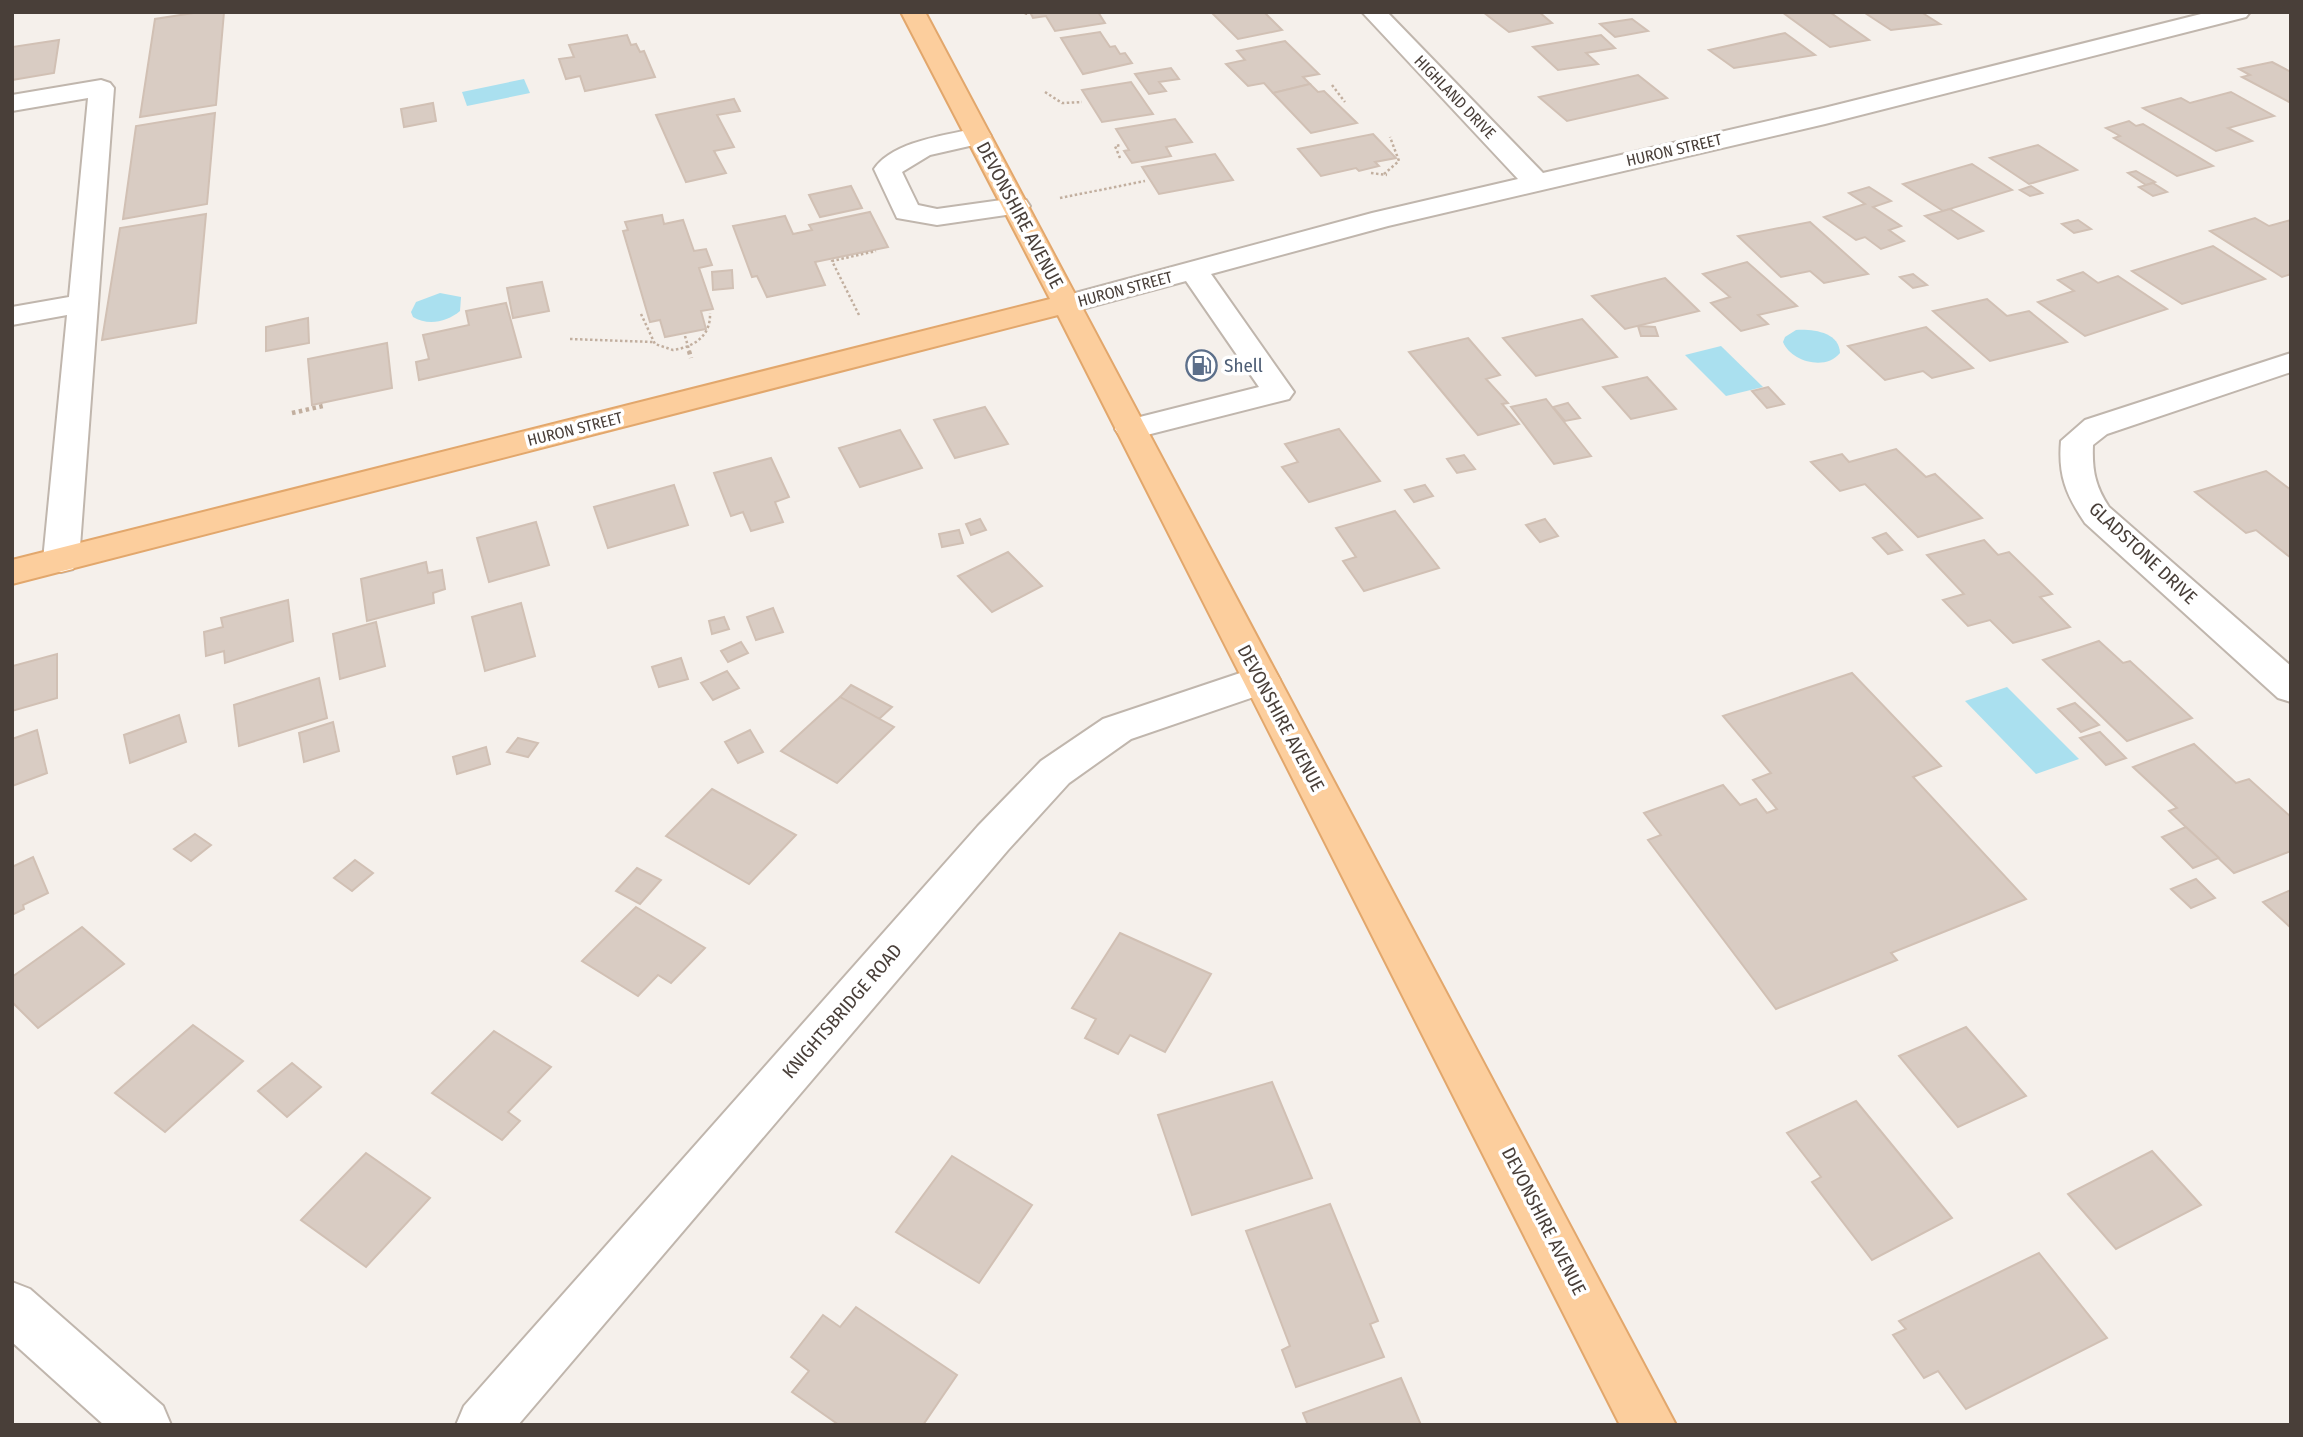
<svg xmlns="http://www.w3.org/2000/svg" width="2303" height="1437" viewBox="0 0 2303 1437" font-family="'Fira Sans Condensed',sans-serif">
	<rect width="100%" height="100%" fill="#f5f0eb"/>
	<g fill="#aae0ef">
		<path d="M524 79 530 93 467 106 462 92Z"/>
		<path d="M440 293 461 297 460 311C447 322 428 326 413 317L411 312 416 302Z"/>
		<path d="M1796 330C1813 329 1839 332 1840 353 1826 371 1791 362 1783 342L1785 337Z"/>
		<path d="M1721 346 1763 387 1726 396 1685 355Z"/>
		<path d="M2007 687 2079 759 2036 774 1965 701Z"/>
	</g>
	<g fill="#d9ccc3" stroke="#d1c0b4" stroke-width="2">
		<path d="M200 12H224L216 105 140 117 155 19Z"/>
		<path d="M1030 12H1098L1105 23 1055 31 1046 16 1033 18Z"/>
		<path d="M1211 12H1264L1282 30 1238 39Z"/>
		<path d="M1483 12H1539L1552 23 1509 32Z"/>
		<path d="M1782 12 1831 13 1869 40 1830 47Z"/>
		<path d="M1921 12 1940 24 1891 30 1865 13Z"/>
		<path d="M1632 19 1648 31 1615 37 1600 24Z"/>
		<path d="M1100 32 1110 47 1115 46 1120 54 1125 53 1132 63 1083 74 1061 38Z"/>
		<path d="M1785 33 1815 55 1734 68 1709 50Z"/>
		<path d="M627 35 631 45 636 44 640 52 644 51 655 77 585 91 580 76 566 79 559 59 574 57 569 45Z"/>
		<path d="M1601 35 1615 48 1586 53 1598 64 1558 70 1533 47Z"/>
		<path d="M59 40 54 73 12 80V47Z"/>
		<path d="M1285 41 1319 74 1303 77 1310 84 1273 93 1264 83 1248 86 1226 64 1245 60 1237 51Z"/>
		<path d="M2272 62 2291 72V103L2242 77 2250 75 2239 69Z"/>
		<path d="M1171 68 1179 79 1159 82 1166 91 1149 94 1135 74Z"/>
		<path d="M1638 75 1667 98 1567 121 1539 97Z"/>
		<path d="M1131 82 1153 114 1102 122 1082 90Z"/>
		<path d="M1310 84 1318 92 1324 91 1357 123 1311 133 1273 93Z"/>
		<path d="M2231 92 2274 116 2228 128 2252 141 2216 151 2143 108 2181 98 2190 103Z"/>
		<path d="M734 99 740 111 717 115 734 147 714 151 726 173 686 182 656 115Z"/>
		<path d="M433 103 436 121 404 127 401 109Z"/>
		<path d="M215 113 207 204 123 219 136 126Z"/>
		<path d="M1175 119 1192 142 1166 147 1171 156 1132 163 1124 151 1129 150 1116 129Z"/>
		<path d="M2129 121 2136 126 2143 124 2213 166 2177 176 2114 138 2120 136 2106 128Z"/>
		<path d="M1373 134 1396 158 1375 162 1379 166 1359 171 1356 168 1321 176 1298 149Z"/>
		<path d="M2038 145 2077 170 2029 184 1990 158Z"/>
		<path d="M1215 154 1233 180 1159 194 1142 167Z"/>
		<path d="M1972 164 2012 190 1943 211 1903 184Z"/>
		<path d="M2136 171 2155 182 2146 185 2128 173Z"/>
		<path d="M2153 183 2167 192 2153 196 2139 187Z"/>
		<path d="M851 186 862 208 820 217 809 195Z"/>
		<path d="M2031 186 2042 193 2030 196 2020 190Z"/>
		<path d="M1869 187 1891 201 1873 207 1901 226 1889 230 1904 241 1881 249 1865 237 1856 240 1824 217 1865 204 1849 193Z"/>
		<path d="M1950 209 1983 231 1958 239 1925 216Z"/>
		<path d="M870 212 888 247 815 262 825 285 767 297 757 276 752 277 733 226 785 216 793 234 812 230 809 225Z"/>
		<path d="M206 214 196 323 102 340 120 228Z"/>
		<path d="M662 215 664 224 683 220 694 251 706 249 712 265 699 268 713 309 701 311 706 329 665 337 660 320 650 322 623 231 628 230 625 222Z"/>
		<path d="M2255 218 2269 226 2291 220V274L2282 277 2210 231Z"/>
		<path d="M2078 220 2091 229 2074 233 2062 224Z"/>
		<path d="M1810 222 1868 274 1824 283 1810 271 1781 277 1738 236Z"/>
		<path d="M2213 246 2265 279 2182 304 2132 271Z"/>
		<path d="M1747 262 1797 306 1758 315 1768 324 1741 331 1711 303 1730 297 1703 274Z"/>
		<path d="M732 270 733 288 713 290 712 272Z"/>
		<path d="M2083 272 2098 283 2118 276 2167 309 2085 336 2038 302 2074 291 2058 280Z"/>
		<path d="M1913 274 1927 285 1913 288 1900 277Z"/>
		<path d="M1665 278 1699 311 1625 329 1592 296Z"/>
		<path d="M542 282 549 311 513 318 507 288Z"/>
		<path d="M1987 299 2007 316 2029 311 2067 342 1990 361 1933 311Z"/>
		<path d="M506 303 521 357 419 380 416 362 429 359 423 335 469 325 466 311Z"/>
		<path d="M308 318 309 343 266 351V327Z"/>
		<path d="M1582 319 1617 357 1536 376 1503 338Z"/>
		<path d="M1638 326 1655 327 1658 336H1641Z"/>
		<path d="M1926 327 1973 368 1932 378 1923 371 1885 380 1848 346Z"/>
		<path d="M1468 338 1500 375 1486 379 1508 403 1502 404 1519 424 1478 435 1409 352Z"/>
		<path d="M387 343 392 388 312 405 308 359Z"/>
		<path d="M1647 377 1676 409 1631 419 1603 387Z"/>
		<path d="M1768 387 1784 404 1767 408 1752 391Z"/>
		<path d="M1546 399 1591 456 1554 464 1511 407Z"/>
		<path d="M1568 403 1580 418 1565 421 1553 407Z"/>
		<path d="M985 407 1008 444 955 458 934 420Z"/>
		<path d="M1339 429 1380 481 1309 502 1282 467 1298 462 1285 444Z"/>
		<path d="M900 430 922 468 860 487 839 448Z"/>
		<path d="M1896 449 1926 477 1935 474 1982 518 1918 537 1865 484 1840 491 1811 462 1842 454 1849 462Z"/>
		<path d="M1464 455 1475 469 1457 473 1447 459Z"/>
		<path d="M771 458 789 497 775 502 783 522 751 531 743 512 731 516 714 473Z"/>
		<path d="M2266 471 2291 490V558L2256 530 2246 533 2195 492Z"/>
		<path d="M674 485 688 525 608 548 594 507Z"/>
		<path d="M1425 485 1433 496 1414 502 1405 490Z"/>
		<path d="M1395 511 1439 568 1364 591 1343 561 1356 557 1336 528Z"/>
		<path d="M980 519 986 530 971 535 966 524Z"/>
		<path d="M1545 519 1558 536 1540 542 1526 525Z"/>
		<path d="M536 522 549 565 489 582 477 538Z"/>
		<path d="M959 530 963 543 942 547 939 534Z"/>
		<path d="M1886 533 1902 550 1888 554 1873 538Z"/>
		<path d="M1984 540 1998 555 2009 552 2052 594 2040 597 2070 627 2013 643 1990 620 1968 626 1943 600 1964 594 1927 555Z"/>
		<path d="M1008 552 1042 586 992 612 958 576Z"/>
		<path d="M426 562 428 573 442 570 445 589 433 593 434 603 367 621 361 579Z"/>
		<path d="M288 600 293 641 225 663 224 651 206 656 204 632 223 627 221 618Z"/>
		<path d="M521 603 535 656 485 671 472 617Z"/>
		<path d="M773 608 783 632 756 640 747 617Z"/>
		<path d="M724 617 729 629 712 634 709 621Z"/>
		<path d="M376 622 385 666 340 679 333 634Z"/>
		<path d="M2099 641 2123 663 2130 661 2192 718 2127 741 2043 660Z"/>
		<path d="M741 642 748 653 728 662 721 651Z"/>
		<path d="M57 654V698L12 711V660L13 666Z"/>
		<path d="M681 658 688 679 659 687 652 667Z"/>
		<path d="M727 671 739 688 713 700 701 683Z"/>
		<path d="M1852 673 1941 766 1913 777 2026 899 1891 953 1897 960 1776 1009 1648 840 1661 835 1644 813 1723 785 1740 805 1756 799 1767 813 1777 809 1753 780 1771 773 1723 716Z"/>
		<path d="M319 678 327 718 239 746 234 705Z"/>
		<path d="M851 685 892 707 879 719 840 697Z"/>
		<path d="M840 697 894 727 837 783 781 751Z"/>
		<path d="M2075 703 2099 725 2081 732 2058 709Z"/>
		<path d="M179 715 186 742 130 763 124 735Z"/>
		<path d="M333 722 339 751 304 762 299 733Z"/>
		<path d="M37 730 47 773 12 786V739Z"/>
		<path d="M750 730 763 752 738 763 725 742Z"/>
		<path d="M2100 732 2126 758 2106 765 2080 738Z"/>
		<path d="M518 738 538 743 528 757 507 752Z"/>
		<path d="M2194 744 2236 783 2249 779 2291 817V851L2234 873 2169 811 2177 808 2133 767Z"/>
		<path d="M486 747 490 764 457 774 453 757Z"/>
		<path d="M712 789 796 835 749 884 666 836Z"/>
		<path d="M2186 827 2219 858 2193 868 2162 837Z"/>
		<path d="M195 834 211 845 191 861 174 849Z"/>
		<path d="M33 857 48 893 23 905 24 909 12 915V867Z"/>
		<path d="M355 860 373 873 352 891 334 878Z"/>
		<path d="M637 868 661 880 640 904 616 891Z"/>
		<path d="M2196 879 2215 898 2191 908 2171 889Z"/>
		<path d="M2291 890V928L2263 902Z"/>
		<path d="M636 907 705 948 671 983 658 975 638 996 582 961Z"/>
		<path d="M82 927 124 964 38 1028 12 1002V977Z"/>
		<path d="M1120 933 1211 974 1165 1052 1130 1035 1118 1054 1085 1038 1096 1019 1072 1008Z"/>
		<path d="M193 1025 243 1061 165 1132 115 1093Z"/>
		<path d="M1966 1027 2026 1096 1958 1127 1899 1056Z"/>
		<path d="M494 1031 551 1067 508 1112 520 1121 502 1140 432 1093Z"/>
		<path d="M292 1063 321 1087 287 1117 258 1091Z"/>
		<path d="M1272 1082 1312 1178 1192 1215 1158 1115Z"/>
		<path d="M1856 1101 1952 1218 1872 1260 1812 1182 1821 1177 1787 1133Z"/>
		<path d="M2152 1151 2201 1205 2116 1249 2068 1194Z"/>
		<path d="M366 1153 430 1198 366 1267 301 1220Z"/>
		<path d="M952 1156 1032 1205 979 1283 896 1232Z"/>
		<path d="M1330 1204 1378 1321 1370 1324 1384 1357 1296 1387 1282 1350 1290 1346 1246 1231Z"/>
		<path d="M2039 1253 2107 1338 1966 1409 1938 1371 1924 1378 1893 1335 1906 1329 1899 1321Z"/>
		<path d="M856 1307 957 1375 923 1425H839L792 1392 809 1371 791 1357 823 1315 840 1327Z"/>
		<path d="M1401 1378 1421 1425H1308L1303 1413Z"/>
	</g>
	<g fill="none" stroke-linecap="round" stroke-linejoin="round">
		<defs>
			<g id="minor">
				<path d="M1362 12H1387L1543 173 1824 108 2209 12H2250L2246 17 1825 124 1388 226 1211 274 1294 392 1289 399 1131 439 1120 436 1115 429 1120 422 1259 387 1186 281 1067 313 1057 310 1052 304 1057 298 1372 213 1518 179Z"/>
				<path d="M101 80 110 83 114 88 79 560 73 569 61 572 49 569 43 560 67 315 12 325V307L69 297 88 98 12 111V95Z"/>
				<path d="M978 128 987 130 991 136 987 142 930 155 902 172 918 205 937 209 1016 198 1026 200 1030 206 1026 212 937 225 897 218 874 169C893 141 947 135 978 128Z"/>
				<path d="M2291 353V372L2107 434 2093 445C2092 470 2095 486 2109 507L2291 666V702L2278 698 2085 523C2066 495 2058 475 2061 441L2085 420Z"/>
				<path d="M1261 666 1274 670 1280 680 1274 690 1131 739 1069 783 1008 850 518 1425H456L464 1406 978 826 1041 761 1103 719Z"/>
				<path d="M12 1282 30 1289 163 1406 171 1425H104L12 1342Z"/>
			</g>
			<path id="major" d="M901 12H925L1676 1425H1620L1058 315 12 584V560L1050 299Z"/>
		</defs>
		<use href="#minor" stroke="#c0b6ad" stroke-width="4"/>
		<use href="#major" stroke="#e2a76c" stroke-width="4"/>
		<g stroke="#c2af9f" stroke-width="2.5" stroke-dasharray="2.5 2.5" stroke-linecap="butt">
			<path d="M1020 12 1028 14"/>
			<path d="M1332 85 1345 102"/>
			<path d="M1045 92 1062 103 1082 102"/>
			<path d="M1120 158 1115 146 1121 145"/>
			<path d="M1371 173 1387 175"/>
			<path d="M1384 174 1399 161 1390 137"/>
			<path d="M1060 198 1145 181"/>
			<path d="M641 314 655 344 673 350C694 347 711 336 710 313"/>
			<path d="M859 315 832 261 876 251"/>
			<path d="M685 336 690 353"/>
			<path d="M570 339 653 342"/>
		</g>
		<g stroke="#c2af9f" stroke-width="4.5" stroke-dasharray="3.5 3.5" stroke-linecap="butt">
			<path d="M689 351 691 358"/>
			<path d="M292 413 323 406"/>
		</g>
		<use href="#minor" fill="#fff" fill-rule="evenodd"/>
		<use href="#major" fill="#fcce9d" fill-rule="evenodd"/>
	</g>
	<defs>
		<symbol id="fuel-ring" viewBox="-11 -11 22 22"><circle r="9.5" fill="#fff" stroke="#5c6f8a" stroke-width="1.5"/><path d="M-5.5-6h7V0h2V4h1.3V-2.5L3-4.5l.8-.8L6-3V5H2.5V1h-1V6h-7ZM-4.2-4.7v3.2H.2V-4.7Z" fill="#5c6f8a"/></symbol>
	</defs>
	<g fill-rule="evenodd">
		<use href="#fuel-ring" x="1184" y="348" width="35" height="35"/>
	</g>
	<g text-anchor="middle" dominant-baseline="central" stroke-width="7" stroke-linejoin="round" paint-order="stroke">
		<g font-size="16" fill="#493f39" stroke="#fff">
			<text transform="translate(1455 97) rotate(46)">HIGHLAND DRIVE</text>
			<text transform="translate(1674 150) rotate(-13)">HURON STREET</text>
			<text transform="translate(1125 289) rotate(-15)">HURON STREET</text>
			<text transform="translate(575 429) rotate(-14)">HURON STREET</text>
		</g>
		<g font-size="19" fill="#493f39" stroke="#fff">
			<text transform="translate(1020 215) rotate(62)">DEVONSHIRE AVENUE</text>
			<text transform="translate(2143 553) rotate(43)">GLADSTONE DRIVE</text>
			<text transform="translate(1281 718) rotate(62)">DEVONSHIRE AVENUE</text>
			<text transform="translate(842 1011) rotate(-49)">KNIGHTSBRIDGE ROAD</text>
			<text transform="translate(1544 1221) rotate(63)">DEVONSHIRE AVENUE</text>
		</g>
		<g font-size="19" fill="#4e5e75" stroke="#fff" text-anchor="start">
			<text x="1224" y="365">Shell</text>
		</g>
	</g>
	<rect width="2303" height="1437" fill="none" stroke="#493f39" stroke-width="28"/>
</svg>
